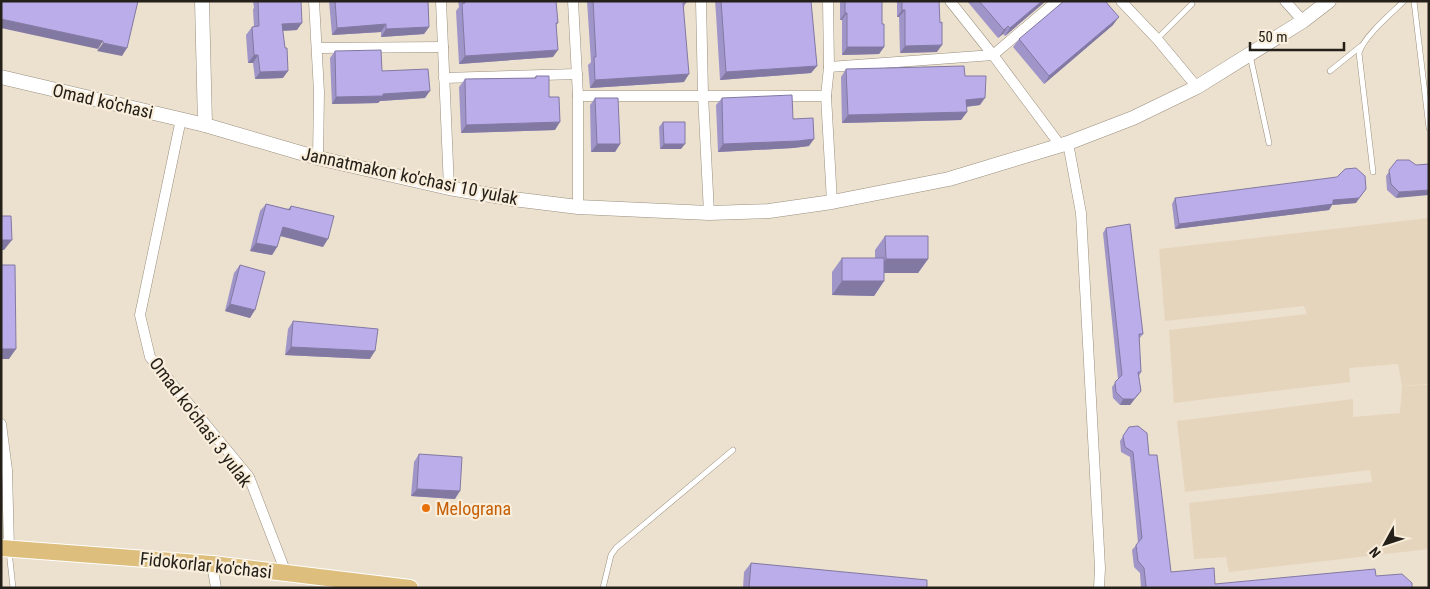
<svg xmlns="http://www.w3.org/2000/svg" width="1430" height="589" viewBox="0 0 1430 589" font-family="'Roboto Condensed',sans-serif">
	<rect width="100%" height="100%" fill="#ece0ce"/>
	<g fill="#e6d5bd">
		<path d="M1429 218V384L1402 386 1398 364 1349 368 1350 382 1174 403 1169 330 1307 314 1304 306 1165 321 1159 249Z"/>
		<path d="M1429 385V549L1229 572 1226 557 1194 559 1189 503 1372 482 1370 470 1185 492 1177 421 1353 399V417L1400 413 1402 386Z"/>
	</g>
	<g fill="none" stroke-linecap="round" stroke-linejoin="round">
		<defs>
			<g id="lane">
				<path d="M1414 1 1429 128"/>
				<path d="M1157 39 1192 4"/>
				<path d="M1250 55 1269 143"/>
				<path d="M1330 71 1361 46"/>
				<path d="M1373 172 1359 53C1364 36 1391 14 1404 1"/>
				<path d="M9 551 13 588"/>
				<path d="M603 588 611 555 616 548 733 450"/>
			</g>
			<g id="street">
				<path d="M314 1 319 92 318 158"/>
				<path d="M441 1 449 188"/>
				<path d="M573 1 578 96V207"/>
				<path d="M701 1 703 95 709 213"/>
				<path d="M828 1 829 67 826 96 832 202"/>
				<path d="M950 1 993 55 1060 145"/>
				<path d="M1121 1 1157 39 1197 87"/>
				<path d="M1285 1 1303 21"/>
				<path d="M317 48 443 47"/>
				<path d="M829 67 993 55 1057 1"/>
				<path d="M444 78 577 74"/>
				<path d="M578 96H826"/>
				<path d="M181 119 140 315 150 357 249 477 286 573"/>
				<path d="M1068 143 1081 213 1100 568 1099 588"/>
				<path d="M1 424 7 470 9 548"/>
				<path d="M212 564 216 588"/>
			</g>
			<g id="secondary">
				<path d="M202 1 205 125"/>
				<path d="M1 77 205 125 318 158 449 188 513 199 578 207 709 213 769 211 832 202 949 179 1068 143 1133 118 1197 87 1303 21 1329 1"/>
			</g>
			<path id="primary" d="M1 548 212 564 410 588"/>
		</defs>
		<use href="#lane" stroke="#9a8f7f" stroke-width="6"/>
		<use href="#street" stroke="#9a8f7f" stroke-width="11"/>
		<use href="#secondary" stroke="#9a8f7f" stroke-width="15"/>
		<use href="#primary" stroke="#fff" stroke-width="18"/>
		<use href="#lane" stroke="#fff" stroke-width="5"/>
		<use href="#street" stroke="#fff" stroke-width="10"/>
		<use href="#secondary" stroke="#fff" stroke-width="14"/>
		<use href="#primary" stroke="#ddbe7c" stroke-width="16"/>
	</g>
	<g fill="#a095c8">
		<path d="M253 1H301L297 30 283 31V78L255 79 253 63H248L246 35 252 27H254L253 9 254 8Z"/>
		<path d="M329 1H428L429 27 424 34 381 37V32L332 35Z"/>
		<path d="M458 1H556L558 23 556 25 553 57 459 64 456 11 459 7Z"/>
		<path d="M587 1H686L684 7V82L590 88 588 65 591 62Z"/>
		<path d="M715 1H811L817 66 811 73 720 80 716 14Z"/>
		<path d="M840 1H882V24L884 47 879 54 842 55V20H840Z"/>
		<path d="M897 1H939L937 52 900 53 899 17H897Z"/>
		<path d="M967 1H1046L1005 36 1003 34 998 38Z"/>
		<path d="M1113 25 1044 84 1013 47 1019 39Z"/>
		<path d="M335 51 382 71 425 98 380 101 378 103 332 104 330 58Z"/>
		<path d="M846 69 965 76 980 105 967 107V112L961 120 842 123 841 77Z"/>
		<path d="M536 76 549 97 555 130 461 133 459 87 465 79 534 78Z"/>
		<path d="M595 98 620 144 615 152H591L590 105Z"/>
		<path d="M722 98 793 119 809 146 793 148 718 152 716 105Z"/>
		<path d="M663 122 681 149H660L659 127Z"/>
		<path d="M1397 160 1416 165 1429 164 1396 198 1387 190 1386 176Z"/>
		<path d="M1175 198 1356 203 1332 205 1329 210 1175 229 1172 204Z"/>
		<path d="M266 204 288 209 291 206 323 247 280 236 277 247 272 255 250 251 260 211Z"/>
		<path d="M1106 228 1143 334 1139 339 1141 372 1139 376 1141 391 1130 405H1120L1113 398 1112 387 1118 379 1103 233Z"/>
		<path d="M885 236 928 259 918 273H884V281L874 296 832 295V272L842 258H875V250Z"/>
		<path d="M240 265 250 318 225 311 234 273Z"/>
		<path d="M293 321 370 359 285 355 288 329Z"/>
		<path d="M1129 427 1149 455 1171 572 1215 584 1376 576 1412 588H1141L1140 573 1134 567 1132 550 1138 543 1130 457 1121 452 1120 441Z"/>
		<path d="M419 454 455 499 411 496 414 462Z"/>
		<path d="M751 563 927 588H743L744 572Z"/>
	</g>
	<g fill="#8279a3">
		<path d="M1042 1H1046L1005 36 1010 28Z"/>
		<path d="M902 10H905L899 17H897Z"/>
		<path d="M845 13H847L842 20H840Z"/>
		<path d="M1119 17 1113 25 1044 84 1049 76Z"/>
		<path d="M1 19 103 41 98 49 1 28Z"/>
		<path d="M302 23 297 30 277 31 282 24Z"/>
		<path d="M386 24 381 32 332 35 337 28Z"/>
		<path d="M1008 26 1003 34 998 38 1004 30Z"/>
		<path d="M429 27 424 34 381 37 386 29Z"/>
		<path d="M103 43 127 48 122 56 97 51Z"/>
		<path d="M942 45 937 52 900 53 905 46Z"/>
		<path d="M847 47H884L879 54 842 55Z"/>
		<path d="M558 50 553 57 459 64 465 56Z"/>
		<path d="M254 55H258L253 63H248Z"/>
		<path d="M817 66 811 73 720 80 726 72Z"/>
		<path d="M288 71 283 78 255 79 260 72Z"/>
		<path d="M689 74 684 82 590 88 595 80Z"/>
		<path d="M430 91 425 98 380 101 378 103 332 104 336 97Z"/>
		<path d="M985 98 980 105 961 107 966 100Z"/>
		<path d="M967 112 961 120 842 123 848 115Z"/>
		<path d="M560 122 555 130 461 133 466 125Z"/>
		<path d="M814 139 809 146 793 148 718 152 723 144Z"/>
		<path d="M597 144H620L615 152H591Z"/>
		<path d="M664 144H685L681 149H660Z"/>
		<path d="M1366 189 1356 203 1332 205 1329 210 1175 229 1179 224 1333 200Z"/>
		<path d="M1429 190V195L1396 198 1399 192Z"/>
		<path d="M283 227 328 239 323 247 277 235Z"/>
		<path d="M1 240H12L4 250H1Z"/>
		<path d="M256 243 277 247 272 255 250 251Z"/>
		<path d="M886 259H928L918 273H876Z"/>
		<path d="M842 281H884L874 296 832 295Z"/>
		<path d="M230 304 255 310 250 318 225 311Z"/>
		<path d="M291 347 375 351 370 359 285 355Z"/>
		<path d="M1 349H16L9 359H1Z"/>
		<path d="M1141 391 1130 405H1120L1123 399Z"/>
		<path d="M417 489 460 491 455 499 411 496Z"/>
	</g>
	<g fill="#baade9" stroke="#8279a3">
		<path d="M1 1H138L127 48 103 43V41L1 19Z"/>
		<path d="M259 1H301L302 23 282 24 285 48H287L288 71 260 72 258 55H254L252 27 259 26 258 2Z"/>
		<path d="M335 1H428L429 27 386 29V24L337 28Z"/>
		<path d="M465 1H556L558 23H556L558 50 465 56 462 4 465 3Z"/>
		<path d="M593 1H686V3H683L689 74 595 80 594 57H596Z"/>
		<path d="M721 1H811L817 66 726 72Z"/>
		<path d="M845 1H882V24H884V47H847V13H845Z"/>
		<path d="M902 1H939L940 23 942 22V45L905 46V10H902Z"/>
		<path d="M979 1H1042L1010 28 1008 26 1004 30Z"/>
		<path d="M1064 1H1105L1119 17 1049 76 1019 39Z"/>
		<path d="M381 50 382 71 428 69 430 91 383 94V96L336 97 335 51Z"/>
		<path d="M964 66 965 76H986L985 98 966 100 967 112 848 115 846 69Z"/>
		<path d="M536 76H549V97H559L560 122 466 125 465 79 536 78Z"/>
		<path d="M792 95 793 119 813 118 814 139 798 141 723 144 722 98Z"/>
		<path d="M595 98H618L620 144H597Z"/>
		<path d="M663 122H685V144H664Z"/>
		<path d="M1397 160H1409L1416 165 1429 164V190L1399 192 1391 184 1389 170Z"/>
		<path d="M1356 168 1365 176 1366 189 1359 198 1333 200V204L1179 224 1175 198 1337 177 1345 169Z"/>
		<path d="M266 204 290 210 291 206 334 216 328 239 283 227 277 247 256 243Z"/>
		<path d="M1 216H11L12 240H1Z"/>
		<path d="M1130 224 1143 334H1139L1141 372H1138L1141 391 1134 399H1123L1116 392 1115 382 1122 375 1106 228Z"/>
		<path d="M885 236H928V259H886Z"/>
		<rect x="842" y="258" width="42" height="23"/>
		<path d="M1 265H15L16 349H1Z"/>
		<path d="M240 265 265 272 255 310 230 304Z"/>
		<path d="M293 321 378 329 375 351 291 347Z"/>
		<path d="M1138 426 1147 433 1149 455H1157L1171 572 1214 568 1215 584 1375 569 1376 576 1402 574 1412 583V588H1145L1146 586 1144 568 1138 561 1136 545 1142 538 1133 452 1125 447 1123 436 1129 427Z"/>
		<path d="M419 454 462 457 460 491 417 489Z"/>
		<path d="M751 563 927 580V588H749Z"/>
	</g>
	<circle fill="#e8710a" stroke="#f9eddb" stroke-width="2" cx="426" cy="508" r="5"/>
	<g text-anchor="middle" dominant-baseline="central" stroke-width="4.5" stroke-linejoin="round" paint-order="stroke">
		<g font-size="18" fill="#242019" stroke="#f9eddb">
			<text transform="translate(103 101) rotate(13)">Omad ko'chasi</text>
			<text transform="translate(410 176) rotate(12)">Jannatmakon ko'chasi 10 yulak</text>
			<text transform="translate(201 422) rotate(53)">Omad ko'chasi 3 yulak</text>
			<text transform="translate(206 565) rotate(6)">Fidokorlar ko'chasi</text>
		</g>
		<g font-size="18" fill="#c56008" stroke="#f9eddb" text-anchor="start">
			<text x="436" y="508">Melograna</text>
		</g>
	</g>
	<rect width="1430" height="589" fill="none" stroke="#242019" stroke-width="5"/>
	<g transform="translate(1385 544) rotate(230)" stroke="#f9eddb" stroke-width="4" paint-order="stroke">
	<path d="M0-4L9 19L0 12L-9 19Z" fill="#242019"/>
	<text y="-8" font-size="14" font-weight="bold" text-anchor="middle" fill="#242019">N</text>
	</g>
	<path d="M1250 42v8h94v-8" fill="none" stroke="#242019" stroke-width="2.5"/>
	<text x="1258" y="42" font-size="15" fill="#242019" stroke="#f9eddb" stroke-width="4" paint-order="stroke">50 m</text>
</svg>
